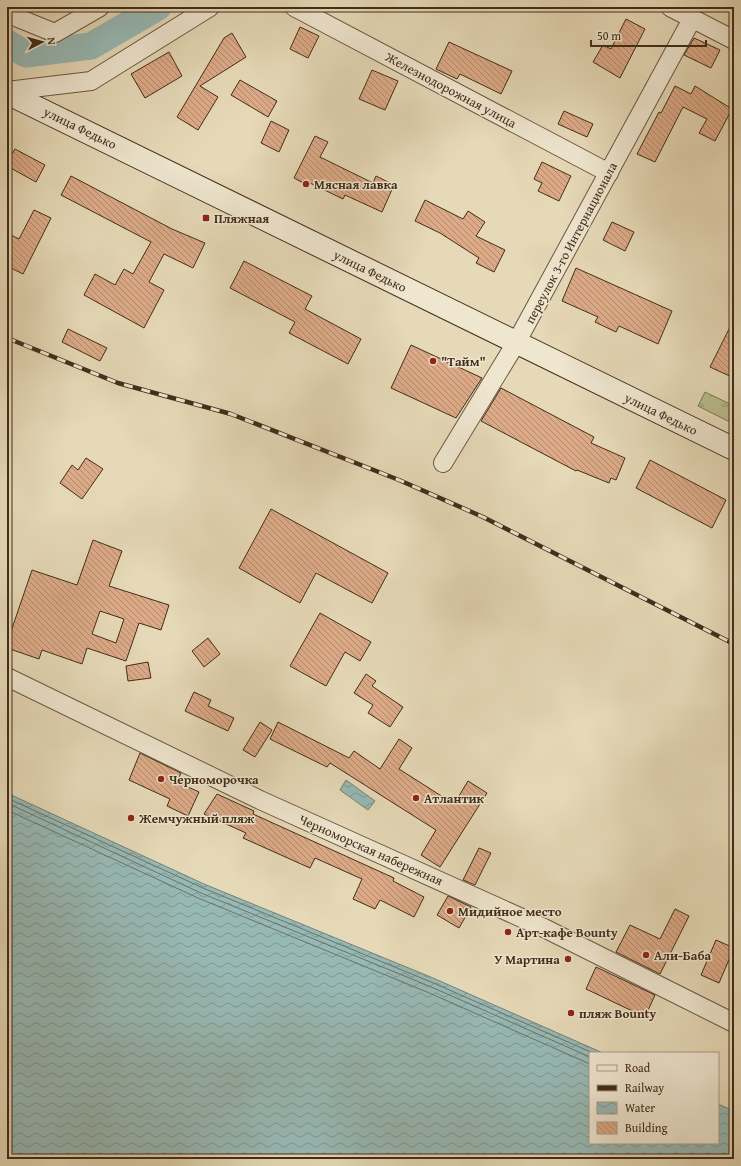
<svg xmlns="http://www.w3.org/2000/svg" width="741" height="1166" viewBox="0 0 741 1166" font-family="'Gentium Book Plus',serif">
	<defs>
		<pattern id="grass-tufts" width="24" height="20" patternUnits="userSpaceOnUse"><rect width="24" height="20" fill="#b9be8c"/><path d="M3 7l-1-3M5 7V3M7 7l1-3M15 17l-1-3M17 17v-4M19 17l1-3" fill="none" stroke="#989b72"/></pattern>
		<pattern id="water-waves" width="16" height="10" patternUnits="userSpaceOnUse"><rect width="16" height="10" fill="#97b9b5"/><path d="M0 5q4-4 8 0t8 0" fill="none" stroke="#7d9792"/></pattern>
		<pattern id="building-back-hatch" width="6" height="6" patternUnits="userSpaceOnUse"><rect width="6" height="6" fill="#dcaa87"/><path d="M-1 5l2 2M0 0l6 6M5-1l2 2" fill="none" stroke="#b48b6e"/></pattern>
	</defs>
	<rect width="100%" height="100%" fill="#e6d9b7"/>
	<filter id="stains"><feTurbulence type="fractalNoise" baseFrequency=".005" numOctaves="4"/><feColorMatrix values="0 0 0 0 .2 0 0 0 0 .09 0 0 0 0 .02 0 0 0 .5 -.17"/></filter>
	<radialGradient id="worn" r=".72"><stop offset=".6" stop-color="#630" stop-opacity="0"/><stop offset="1" stop-color="#630" stop-opacity=".3"/></radialGradient>
	<path fill="url(#grass-tufts)" stroke="#7e7652" d="M705 392 734 406V418L728 421 698 406Z"/>
	<g fill="url(#water-waves)" stroke="#758177">
		<path d="M346 780 375 801 368 810 340 790Z"/>
		<path d="M7 793 204 884 433 978 603 1053H590V1143H718V1104L734 1111V1159H7Z"/>
	</g>
	<g fill="none" stroke-linecap="round" stroke-linejoin="round">
		<g stroke="#6c7367" stroke-width="1">
			<path d="M7 798 203 888 431 982 593 1053"/>
			<path d="M7 803 201 893 429 986 590 1057"/>
			<path d="M7 810 198 898 427 992 590 1064"/>
		</g>
		<path stroke="#97b9b5" stroke-width="27" d="M7 43 26 54 91 46 158 7"/>
	</g>
	<g fill="url(#building-back-hatch)" stroke="#422d19" fill-rule="evenodd">
		<path d="M626 19 645 29 620 78 593 62 603 45 611 49Z"/>
		<path d="M300 27 319 36 308 58 290 49Z"/>
		<path d="M232 33 246 57 200 86 218 97 198 130 177 117 224 38Z"/>
		<path d="M694 38 720 50 711 68 684 55Z"/>
		<path d="M449 42 512 71 501 94 460 74 457 79 436 69Z"/>
		<path d="M169 52 182 76 145 98 131 74Z"/>
		<path d="M372 70 398 81 385 110 359 99Z"/>
		<path d="M240 80 277 101 268 117 231 95Z"/>
		<path d="M675 86 691 94 695 86 732 109 715 141 699 133 707 119 683 107 655 162 637 154 659 112 661 113Z"/>
		<path d="M564 111 593 124 587 137 558 124Z"/>
		<path d="M271 121 289 130 279 152 261 143Z"/>
		<path d="M315 136 328 142 320 157 373 183 376 176 394 185 382 212 345 195 343 199 308 182 307 185 294 178Z"/>
		<path d="M15 149 45 165 36 182 7 166V162Z"/>
		<path d="M542 162 571 176 559 201 538 191 542 183 534 179Z"/>
		<path d="M71 176 172 229 205 243 193 268 164 254 149 282 164 290 144 328 84 295 95 274 115 285 124 269 133 274 151 242 61 195Z"/>
		<path d="M425 200 463 219 468 211 485 222 476 236 505 250 494 272 476 263 479 258 440 233 415 221Z"/>
		<path d="M34 210 51 218 23 274 7 266V233L19 239Z"/>
		<path d="M612 222 634 232 625 251 603 240Z"/>
		<path d="M244 261 312 296 305 309 361 339 348 364 289 333 295 322 230 288Z"/>
		<path d="M576 268 672 311 658 344 619 326 616 332 595 322 598 317 562 301Z"/>
		<path d="M734 319V378L710 367Z"/>
		<path d="M68 329 107 348 100 361 62 342Z"/>
		<path d="M411 345 482 378 456 418 391 388Z"/>
		<path d="M501 388 594 437 591 443 625 458 616 480 611 478 609 483 577 470 576 471 481 421Z"/>
		<path d="M86 458 103 469 82 499 60 483 72 465 78 470Z"/>
		<path d="M650 460 726 500 712 528 636 488Z"/>
		<path d="M271 509 388 573 372 603 316 573 300 603 239 568Z"/>
		<path d="M93 540 122 551 109 586 169 605 161 630 139 623 126 661 87 648 82 664 42 650 39 659 7 648V643L32 570 77 585ZM100 611 124 619 116 643 92 634Z"/>
		<path d="M320 613 371 642 360 661 345 652 326 686 290 666Z"/>
		<path d="M208 638 220 654 204 667 192 651Z"/>
		<path d="M148 662 151 678 128 681 126 666Z"/>
		<path d="M366 674 376 681 372 686 403 707 390 727 368 713 373 705 354 693Z"/>
		<path d="M194 692 211 700 208 706 234 718 228 731 185 711Z"/>
		<path d="M260 722 272 730 255 757 243 750Z"/>
		<path d="M278 722 349 758 354 751 380 769 399 739 412 748 399 769 454 804 468 781 487 793 440 867 421 855 436 830 330 763 327 767 270 739Z"/>
		<path d="M140 753 181 773 177 782 199 792 188 816 167 806 170 799 129 780Z"/>
		<path d="M217 794 254 811 253 814 394 878 393 881 424 897 414 917 380 900 375 909 353 899 362 879 315 858 310 868 243 838 246 833 204 814Z"/>
		<path d="M479 848 491 853 475 885 463 880Z"/>
		<path d="M448 896 471 907 459 928 437 915Z"/>
		<path d="M675 909 689 916 660 974 616 952 630 925 660 939Z"/>
		<path d="M716 940 734 948 719 983 701 975Z"/>
		<path d="M596 967 655 995 645 1017 586 989Z"/>
	</g>
	<g fill="none" stroke-linecap="round" stroke-linejoin="round">
		<defs>
			<g id="street">
				<path d="M12 7 18 18 55 33 100 7"/>
				<path d="M294 7 609 173"/>
				<path d="M670 7 734 40"/>
				<path d="M7 91 91 81 210 7"/>
				<path d="M443 463 516 343 692 19"/>
				<path d="M7 677 260 800 544 928 734 1023"/>
			</g>
			<path id="secondary" d="M7 93 734 449"/>
		</defs>
		<use href="#street" stroke="#6b5840" stroke-width="20"/>
		<use href="#secondary" stroke="#422d19" stroke-width="24"/>
		<use href="#street" stroke="#efe6d0" stroke-width="18"/>
		<use href="#secondary" stroke="#efe6d0" stroke-width="22"/>
		<defs>
			<path id="rail" d="M7 338 118 383 231 414 399 480 483 517 734 644"/>
		</defs>
		<use href="#rail" stroke="#422d19" stroke-width="4.5"/>
		<use href="#rail" stroke="#efe6d0" stroke-width="3" stroke-dasharray="9" stroke-linecap="butt"/>
	</g>
	<g fill="#8f2418" stroke="#efe6d0" stroke-width="1.5">
		<circle cx="306" cy="184" r="4"/>
		<rect x="202" y="214" width="8" height="8" rx="2"/>
		<circle cx="433" cy="361" r="4"/>
		<circle cx="161" cy="779" r="4"/>
		<circle cx="416" cy="798" r="4"/>
		<circle cx="131" cy="818" r="4"/>
		<circle cx="450" cy="911" r="4"/>
		<circle cx="508" cy="932" r="4"/>
		<circle cx="646" cy="955" r="4"/>
		<circle cx="568" cy="959" r="4"/>
		<circle cx="571" cy="1013" r="4"/>
	</g>
	<g text-anchor="middle" dominant-baseline="central" stroke-width="3" stroke-linejoin="round" paint-order="stroke">
		<g font-size="13" fill="#422d19" stroke="#efe6d0">
			<text transform="translate(451 90) rotate(28)">Железнодорожная улица</text>
			<text transform="translate(80 128) rotate(26)">улица Федько</text>
			<text transform="translate(571 243) rotate(-62)">переулок 3-го Интернационала</text>
			<text transform="translate(370 271) rotate(26)">улица Федько</text>
			<text transform="translate(661 414) rotate(26)">улица Федько</text>
			<text transform="translate(371 850) rotate(24)">Черноморская набережная</text>
		</g>
		<g font-size="13" font-weight="bold" fill="#422d19" stroke="#efe6d0" text-anchor="start">
			<text x="314" y="184">Мясная лавка</text>
			<text x="214" y="218">Пляжная</text>
			<text x="441" y="361">"Тайм"</text>
			<text x="169" y="779">Черноморочка</text>
			<text x="424" y="798">Атлантик</text>
			<text x="139" y="818">Жемчужный пляж</text>
			<text x="458" y="911">Мидийное место</text>
			<text x="516" y="932">Арт-кафе Bounty</text>
			<text x="654" y="955">Али-Баба</text>
			<text x="560" y="959" text-anchor="end">У Мартина</text>
			<text x="579" y="1013">пляж Bounty</text>
		</g>
	</g>
	<rect width="741" height="1166" fill="none" stroke="#e6d9b7" stroke-width="24"/>
	<rect x="8" y="8" width="725" height="1150" fill="none" stroke="#422d19" stroke-width="2"/>
	<rect x="12" y="12" width="717" height="1142" fill="none" stroke="#422d19"/>
	<rect x="589" y="1052" width="130" height="92" fill="#efe6d0" stroke="#aa9c87"/>
	<rect x="597" y="1065" width="20" height="6" fill="#efe6d0" stroke="#aa9c87"/>
	<text x="625" y="1072" font-size="12" fill="#422d19">Road</text>
	<rect x="597" y="1085" width="20" height="6" fill="#422d19" stroke="#aa9c87"/>
	<text x="625" y="1092" font-size="12" fill="#422d19">Railway</text>
	<rect x="597" y="1102" width="20" height="12" fill="url(#water-waves)" stroke="#aa9c87"/>
	<text x="625" y="1112" font-size="12" fill="#422d19">Water</text>
	<rect x="597" y="1122" width="20" height="12" fill="url(#building-back-hatch)" stroke="#aa9c87"/>
	<text x="625" y="1132" font-size="12" fill="#422d19">Building</text>
	<g transform="translate(42 42) rotate(84)" stroke="#efe6d0" stroke-width="3" paint-order="stroke">
	<path d="M0-3L7 15L0 10L-7 15Z" fill="#422d19"/>
	<text y="-6" font-size="11" font-weight="bold" text-anchor="middle" fill="#422d19">N</text>
	</g>
	<path d="M591 40v6h115v-6" fill="none" stroke="#422d19" stroke-width="2"/>
	<text x="597" y="40" font-size="12" fill="#422d19" stroke="#efe6d0" stroke-width="3" paint-order="stroke">50 m</text>
	<rect width="100%" height="100%" filter="url(#stains)"/>
	<rect width="100%" height="100%" fill="url(#worn)"/>
</svg>
